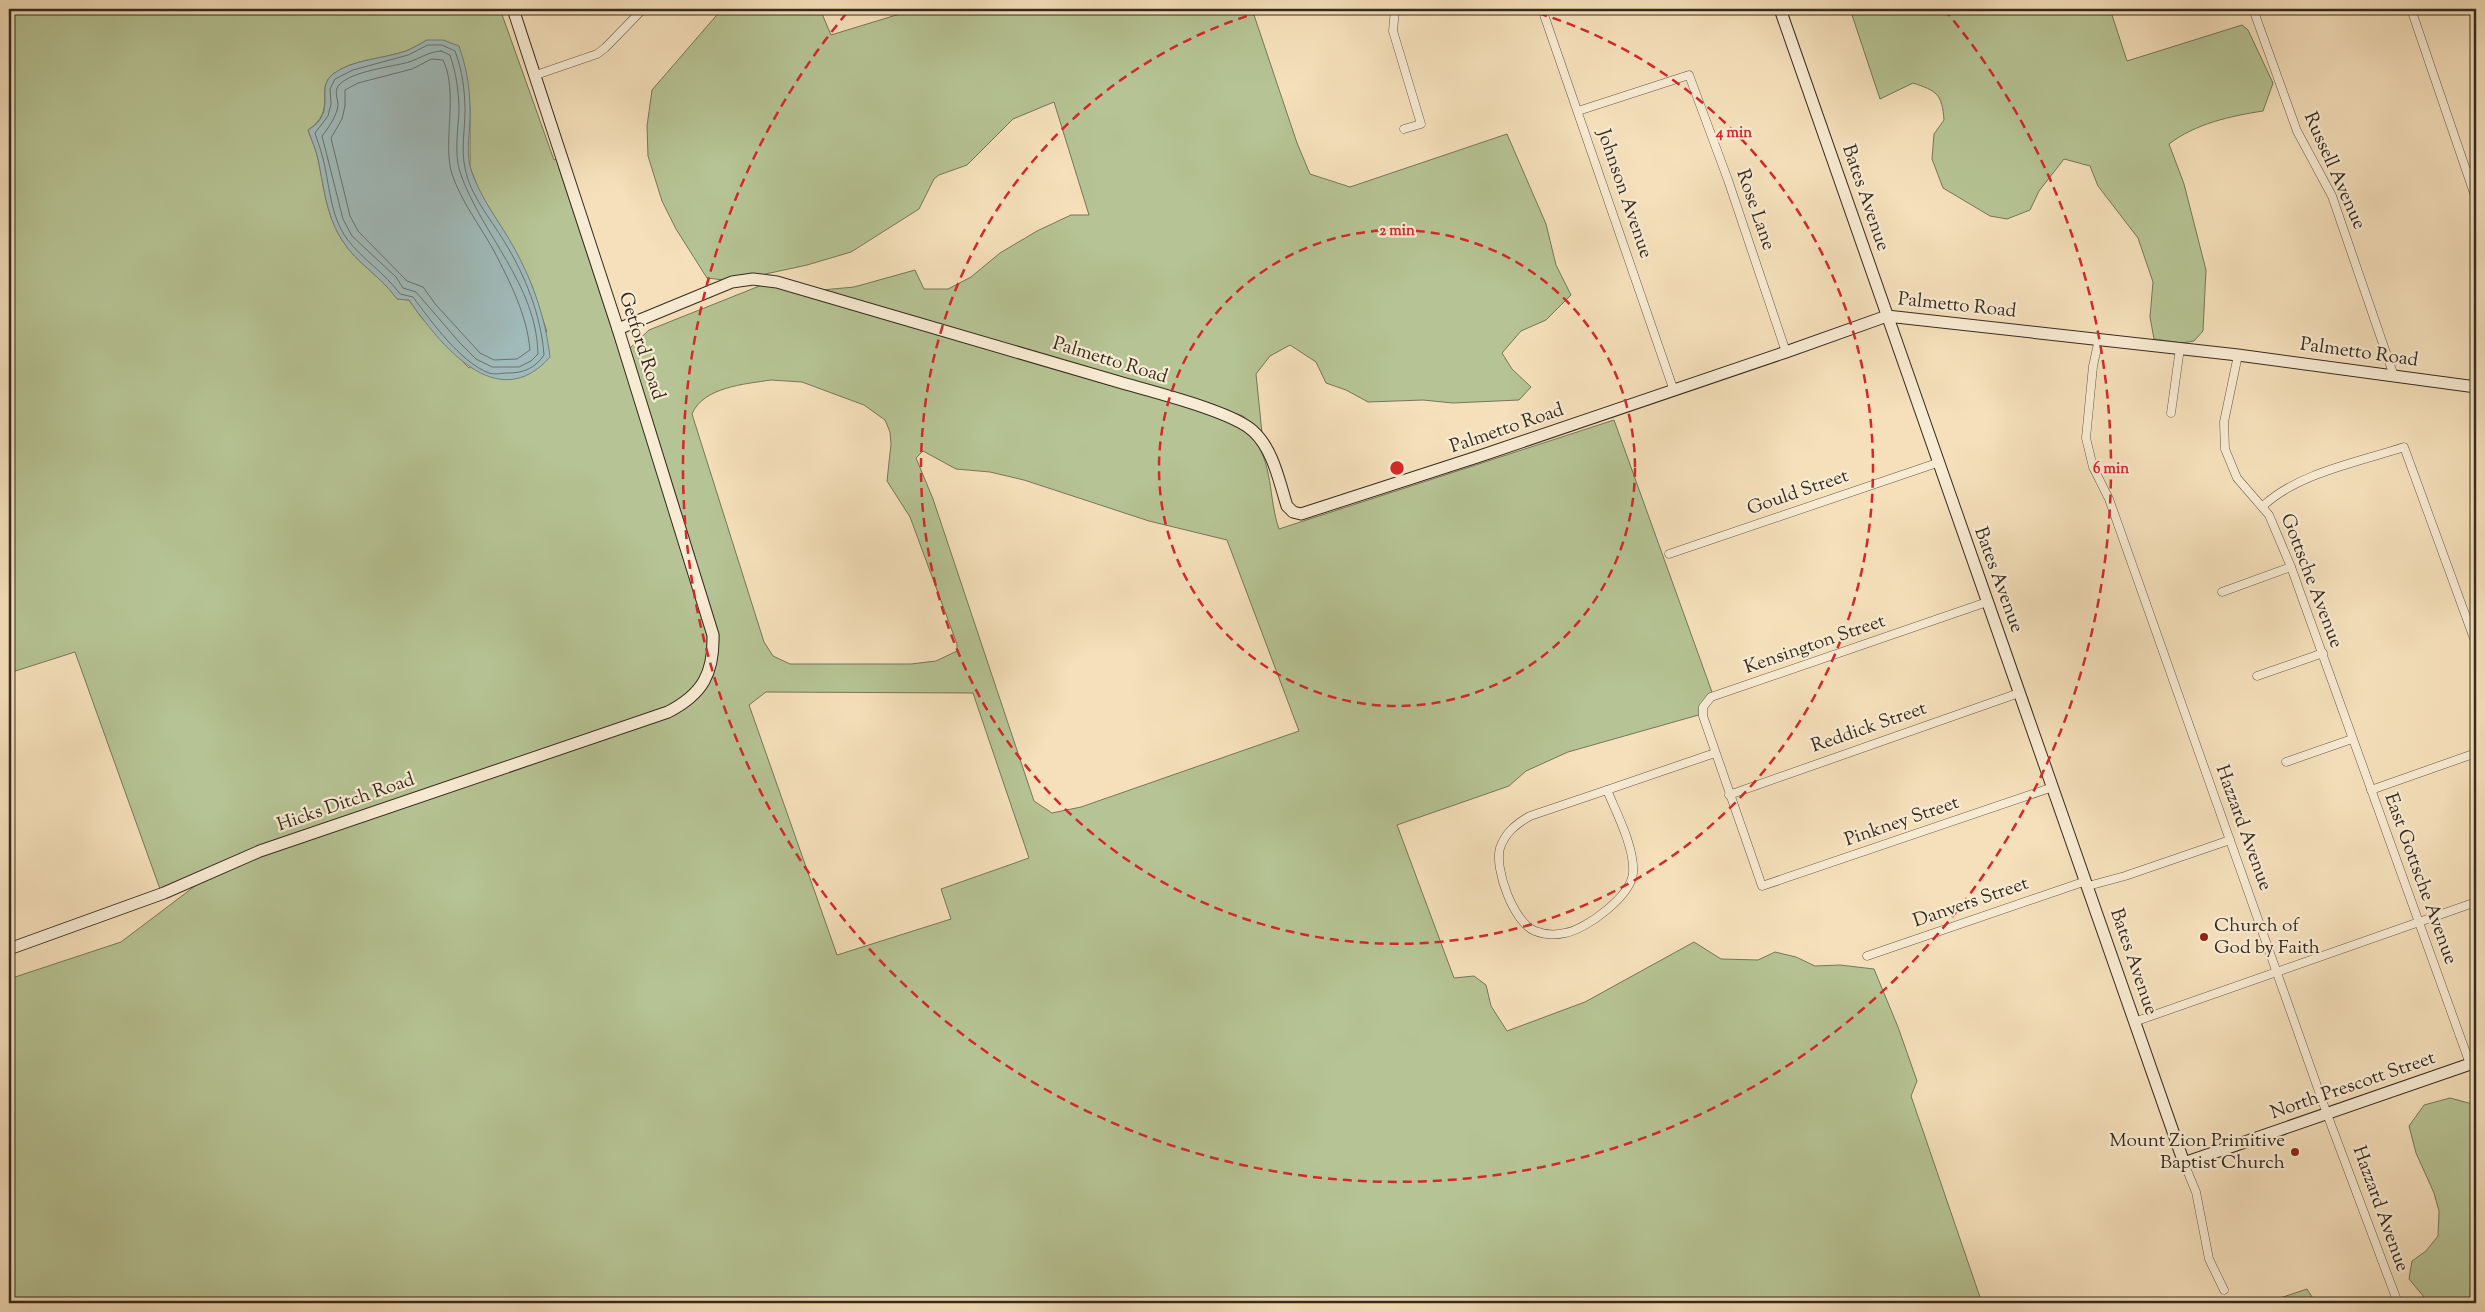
<svg xmlns="http://www.w3.org/2000/svg" width="2485" height="1312" viewBox="0 0 2485 1312" font-family="'Sorts Mill Goudy',serif">
	<rect width="100%" height="100%" fill="#f5e0bb"/>
	<filter id="stains"><feTurbulence type="fractalNoise" baseFrequency=".004" numOctaves="4"/><feColorMatrix values="0 0 0 0 .2 0 0 0 0 .09 0 0 0 0 .02 0 0 0 .5 -.17"/></filter>
	<radialGradient id="worn" r=".72"><stop offset=".6" stop-color="#630" stop-opacity="0"/><stop offset="1" stop-color="#630" stop-opacity=".3"/></radialGradient>
	<g fill="#b6c394" stroke="#76765a" fill-rule="evenodd">
		<path d="M9 9H500L554 160 556 159 633 394 707 636C708 671 698 691 666 707L258 847 160 889 75 652 9 673ZM427 40 468 89 470 108V167L480 193 509 240 532 286 547 332 469 368 421 317 409 300 397 299C382 277 356 263 342 240 326 215 324 187 318 159 316 149 311 139 308 130 338 110 314 89 333 74 353 59 383 59 406 51 413 48 420 44 427 40Z"/>
		<path d="M722 9H820L831 35 916 9H1252L1297 143 1310 174 1350 187 1507 134 1546 224 1556 265 1571 295 1546 320 1521 331 1502 353 1512 369 1531 387 1519 400 1453 403 1423 400 1368 402 1346 390 1326 383 1316 362 1290 345 1270 356 1256 374 1262 433 1243 416 1161 389 822 290 854 287 915 270 924 289H948L971 277 1000 253 1037 231 1071 215H1089L1054 102 1013 119 967 165 939 175 934 179 919 209 851 252 807 265 761 275 724 280 707 278 676 229 662 201 648 156 647 126 652 90Z"/>
		<path d="M1850 9H2110L2127 61 2242 25 2248 30 2273 83 2263 111C2230 116 2195 124 2169 144L2184 184 2206 270 2203 331 2194 341 2182 343 2154 339 2150 317 2153 282 2138 238 2098 186 2090 166 2064 159 2039 191 2030 210 2007 219 1990 216 1943 188 1932 159 1934 134 1944 120C1942 94 1937 91 1913 83L1880 99Z"/>
		<path d="M762 285 775 287C887 320 998 352 1109 385 1139 393 1233 417 1251 436 1274 462 1268 498 1279 529L1614 420 1713 695 1702 714 1568 752 1526 771 1509 786 1397 825 1454 978 1474 976 1486 985 1491 1006 1507 1031 1585 1002 1694 942 1721 959 1758 960 1775 952 1796 957 1815 966 1840 965 1874 969 1898 1027 1917 1081 1911 1096 1982 1303H9V979L121 942 199 883 262 856 670 716C707 698 719 676 719 634L630 348 649 330ZM771 380 802 382 864 405 885 420 890 432 891 444 887 481 910 517 957 644V651L936 661 911 664H790L773 656 764 642 692 414C703 387 745 384 771 380ZM923 451 956 469 990 472 1024 480 1149 521 1227 540 1299 731 1081 807 1052 813 1034 801 933 499 916 458ZM766 692 973 693 1029 858 941 889 951 919 837 955 749 705Z"/>
		<path d="M2450 1098 2476 1105V1303H2429L2409 1279 2412 1261 2426 1251 2438 1236 2439 1211 2434 1193 2416 1153 2409 1126 2424 1105Z"/>
		<path d="M2307 1289 2316 1303H2265Z"/>
	</g>
	<path fill="#a0baba" stroke="#76807c" d="M427 40H443L459 46C466 66 470 87 470 109 471 128 465 151 471 170 480 196 495 216 509 239 531 276 545 315 550 357 497 417 440 344 409 300L397 299C382 277 356 263 342 240 326 215 324 187 318 159 316 149 311 139 308 130 339 112 314 89 333 74 353 59 383 59 406 51 413 48 420 44 427 40Z"/>
	<g fill="none" stroke-linecap="round" stroke-linejoin="round">
		<g stroke="#6b726c" stroke-width="1">
			<path d="M428 45H442L455 51C462 69 465 91 465 110 465 129 461 149 465 168 470 195 490 218 504 241 525 275 541 315 544 355 535 368 524 373 508 373 502 373 495 375 489 373 460 362 431 321 413 297L400 294C385 273 362 259 347 239 329 214 330 183 322 155 320 147 317 140 315 133L328 116 331 104 330 89 335 79 353 70 408 55Z"/>
			<path d="M441 51 450 55C456 72 459 93 459 111 458 130 454 154 460 172 481 234 537 285 538 354L531 361 519 367H492L476 359 460 343 416 292 403 288 396 277 352 236 343 219 322 136C329 127 336 117 338 106 338 98 333 90 340 84 353 71 391 67 409 62 421 58 428 52 441 51Z"/>
			<path d="M432 59 443 60C459 93 442 142 452 174 462 203 479 224 494 251 510 282 527 315 530 350L517 359 494 360 480 353 436 305 423 287 407 281 358 231 350 216 331 138 342 119 345 106V90L358 83 412 69Z"/>
		</g>
		<defs>
			<g id="street">
				<path d="M1395 9 1393 31 1421 124 1404 129"/>
				<path d="M1542 9 1674 391"/>
				<path d="M2253 9 2297 131 2332 196 2394 376"/>
				<path d="M2411 9 2476 199"/>
				<path d="M1396 10 1415 9"/>
				<path d="M536 75 597 54 605 48 643 9"/>
				<path d="M1578 111 1689 75 1728 180 1786 352"/>
				<path d="M2099 339 2093 366 2086 438 2093 467 2109 499 2327 1114 2398 1303"/>
				<path d="M2238 355 2224 422 2225 449 2237 478 2269 515 2291 567 2470 1064"/>
				<path d="M2171 413 2180 348"/>
				<path d="M2263 506C2298 473 2359 462 2404 447L2476 644"/>
				<path d="M1669 554 1937 463"/>
				<path d="M2222 592 2291 567"/>
				<path d="M1987 602 1711 697 1703 707V716L1762 886 2053 787"/>
				<path d="M2257 676 2323 653"/>
				<path d="M2286 762 2352 739"/>
				<path d="M1607 790C1616 812 1635 848 1633 873 1631 896 1587 929 1565 933 1556 935 1545 935 1535 931 1514 923 1494 869 1500 848 1505 833 1516 824 1530 816Z"/>
				<path d="M1607 790 1715 753"/>
				<path d="M2371 790 2476 753"/>
				<path d="M1729 795 2019 693"/>
				<path d="M2088 886 2125 876 2230 840"/>
				<path d="M1867 956 2086 881"/>
				<path d="M2134 1022 2476 902"/>
				<path d="M2184 1163 2196 1192 2209 1259 2224 1290"/>
			</g>
			<g id="secondary">
				<path d="M1780 9 2184 1163 2476 1062"/>
				<path d="M618 329 732 282 753 279 777 282C891 315 1005 349 1119 382 1149 391 1232 411 1253 431 1273 449 1279 481 1287 506L1293 512 1301 514 1480 456 1786 352 1887 316 2238 355 2476 387"/>
				<path d="M9 949 164 893 260 851 668 712C703 694 714 673 713 635L618 329 513 9"/>
			</g>
		</defs>
		<use href="#street" stroke="#665846" stroke-width="9"/>
		<use href="#secondary" stroke="#362a1f" stroke-width="13"/>
		<use href="#street" stroke="#f8ebd3" stroke-width="8"/>
		<use href="#secondary" stroke="#f8ebd3" stroke-width="11"/>
	</g>
	<g fill="none" stroke="#d62828" stroke-width="2.5" stroke-dasharray="9 6">
		<circle cx="1397" cy="468" r="238"/>
		<path d="M1524 9A476 476 0 1 1 1270 9"/>
		<path d="M1944 9A714 714 0 1 1 850 9"/>
	</g>
	<g fill="#8f2418" stroke="#f8ebd3" stroke-width="2">
		<circle cx="2204" cy="937" r="5"/>
		<circle cx="2295" cy="1152" r="5"/>
	</g>
	<g text-anchor="middle" dominant-baseline="central" stroke-width="4.5" stroke-linejoin="round" paint-order="stroke">
		<g font-size="19" fill="#362a1f" stroke="#f8ebd3">
			<text transform="translate(2334 171) rotate(66)">Russell Avenue</text>
			<text transform="translate(1624 194) rotate(71)">Johnson Avenue</text>
			<text transform="translate(1865 198) rotate(71)">Bates Avenue</text>
			<text transform="translate(1755 210) rotate(71)">Rose Lane</text>
			<text transform="translate(1957 306) rotate(6)">Palmetto Road</text>
			<text transform="translate(641 346) rotate(72)">Getford Road</text>
			<text transform="translate(2359 353) rotate(8)">Palmetto Road</text>
			<text transform="translate(1110 361) rotate(17)">Palmetto Road</text>
			<text transform="translate(1507 429) rotate(-19)">Palmetto Road</text>
			<text transform="translate(1798 493) rotate(-19)">Gould Street</text>
			<text transform="translate(1998 580) rotate(70)">Bates Avenue</text>
			<text transform="translate(2311 581) rotate(69)">Gottsche Avenue</text>
			<text transform="translate(1815 645) rotate(-19)">Kensington Street</text>
			<text transform="translate(1869 728) rotate(-19)">Reddick Street</text>
			<text transform="translate(346 803) rotate(-19)">Hicks Ditch Road</text>
			<text transform="translate(1902 822) rotate(-19)">Pinkney Street</text>
			<text transform="translate(2243 828) rotate(70)">Hazzard Avenue</text>
			<text transform="translate(2420 879) rotate(70)">East Gottsche Avenue</text>
			<text transform="translate(1971 903) rotate(-19)">Danvers Street</text>
			<text transform="translate(2133 962) rotate(71)">Bates Avenue</text>
			<text transform="translate(2353 1086) rotate(-19)">North Prescott Street</text>
			<text transform="translate(2380 1209) rotate(70)">Hazzard Avenue</text>
		</g>
		<g font-size="19" fill="#362a1f" stroke="#f8ebd3" text-anchor="start">
			<text x="2214" y="926">Church of<tspan x="2214" dy="22">God by Faith</tspan></text>
			<text x="2285" y="1141" text-anchor="end">Mount Zion Primitive<tspan x="2285" dy="22">Baptist Church</tspan></text>
		</g>
	</g>
	<circle cx="1397" cy="468" r="8" fill="#d62828" stroke="#f8ebd3" stroke-width="2.5"/>
	<g font-size="15" text-anchor="middle" font-weight="bold" fill="#d62828" stroke="#f8ebd3" stroke-width="4.5" stroke-linejoin="round" paint-order="stroke">
		<text x="1734" y="137">4 min</text>
		<text x="1397" y="235">2 min</text>
		<text x="2111" y="473">6 min</text>
	</g>
	<rect width="2485" height="1312" fill="none" stroke="#f5e0bb" stroke-width="30"/>
	<rect x="10" y="10" width="2465" height="1292" fill="none" stroke="#362a1f" stroke-width="2.5"/>
	<rect x="15" y="15" width="2455" height="1282" fill="none" stroke="#362a1f"/>
	<rect width="100%" height="100%" filter="url(#stains)"/>
	<rect width="100%" height="100%" fill="url(#worn)"/>
</svg>
